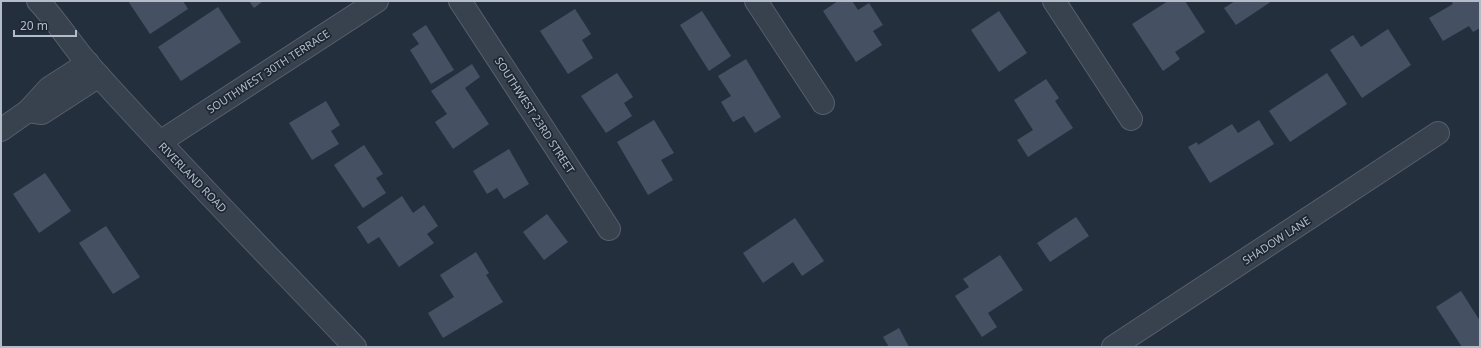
<svg xmlns="http://www.w3.org/2000/svg" width="1481" height="348" viewBox="0 0 1481 348" font-family="'Noto Sans',sans-serif">
	<rect width="100%" height="100%" fill="#242f3e"/>
	<g fill="#455162">
		<path d="M128 1H183L188 9 150 34Z"/>
		<path d="M249 1H263L254 8Z"/>
		<path d="M838 1H852L858 10 869 3 883 25 873 31 882 45 856 62 823 11Z"/>
		<path d="M1168 1H1185L1205 32 1175 52 1180 59 1163 71 1132 24Z"/>
		<path d="M1235 1H1272L1236 25 1224 8Z"/>
		<path d="M1451 1H1480V28L1473 32 1469 26 1443 41 1429 18 1453 4Z"/>
		<path d="M218 7 241 42 181 81 158 47Z"/>
		<path d="M575 9 591 34 582 40 593 58 568 74 540 31Z"/>
		<path d="M702 11 731 56 709 71 680 25Z"/>
		<path d="M999 11 1027 53 999 72 971 30Z"/>
		<path d="M426 25 454 70 431 84 410 50 419 44 412 34Z"/>
		<path d="M1388 29 1411 65 1362 98 1330 50 1353 35 1361 47Z"/>
		<path d="M746 59 781 117 755 133 744 116 733 122 721 102 731 96 718 76Z"/>
		<path d="M472 64 480 77 465 88 489 124 453 149 435 122 447 114 431 91Z"/>
		<path d="M617 73 633 97 624 103 632 116 606 133 581 96Z"/>
		<path d="M1327 73 1347 104 1290 142 1269 111Z"/>
		<path d="M1046 79 1059 98 1055 101 1073 128 1028 157 1017 140 1033 130 1014 100Z"/>
		<path d="M326 101 340 125 331 131 339 144 312 160 289 123Z"/>
		<path d="M654 120 674 153 661 160 673 180 648 195 617 142Z"/>
		<path d="M1259 120 1274 144 1210 183 1188 147 1197 142 1198 145 1232 124 1238 133Z"/>
		<path d="M364 145 383 174 376 178 386 193 363 208 334 165Z"/>
		<path d="M509 149 529 184 504 199 497 188 487 194 473 171Z"/>
		<path d="M45 173 71 211 39 233 13 194Z"/>
		<path d="M402 196 413 213 424 205 438 226 427 234 434 243 399 267 379 237 368 244 357 227Z"/>
		<path d="M547 214 568 242 544 260 523 232Z"/>
		<path d="M1076 217 1089 236 1050 262 1037 243Z"/>
		<path d="M795 218 824 261 802 276 793 262 763 283 743 253Z"/>
		<path d="M106 226 140 277 113 294 79 243Z"/>
		<path d="M476 252 489 273 486 275 503 302 443 338 428 313 454 297 440 275Z"/>
		<path d="M1000 255 1023 290 988 313 997 327 982 337 955 296 969 287 963 279Z"/>
		<path d="M1461 291 1480 321V347H1462L1436 307Z"/>
		<path d="M899 328 909 347H889L883 337Z"/>
	</g>
	<g fill="none" stroke-linecap="round" stroke-linejoin="round">
		<defs>
			<g id="minor">
				<path d="M38 1C57 21 71 44 89 65 175 161 266 253 355 347"/>
				<path d="M460 1 609 229"/>
				<path d="M756 1 823 103"/>
				<path d="M1054 1 1131 119"/>
				<path d="M28 111 42 113 99 76"/>
				<path d="M1 130 28 111 49 88 88 63"/>
				<path d="M160 142 377 1"/>
				<path d="M1113 347 1438 133"/>
			</g>
		</defs>
		<use href="#minor" stroke="#565f6c" stroke-width="24"/>
		<use href="#minor" stroke="#38414e" stroke-width="22"/>
	</g>
	<g text-anchor="middle" dominant-baseline="central" stroke-width="3.5" stroke-linejoin="round" paint-order="stroke">
		<g font-size="11" fill="#b4bcc9" stroke="#1d2633">
			<text transform="translate(268 71) rotate(-33)">SOUTHWEST 30TH TERRACE</text>
			<text transform="translate(535 115) rotate(57)">SOUTHWEST 23RD STREET</text>
			<text transform="translate(193 177) rotate(46)">RIVERLAND ROAD</text>
			<text transform="translate(1276 240) rotate(-33)">SHADOW LANE</text>
		</g>
	</g>
	<rect width="1481" height="348" fill="none" stroke="#b4bcc9" stroke-width="4"/>
	<path d="M14 30v6h62v-6" fill="none" stroke="#b4bcc9" stroke-width="2"/>
	<text x="20" y="30" font-size="12" fill="#b4bcc9" stroke="#1d2633" stroke-width="3" paint-order="stroke">20 m</text>
</svg>
